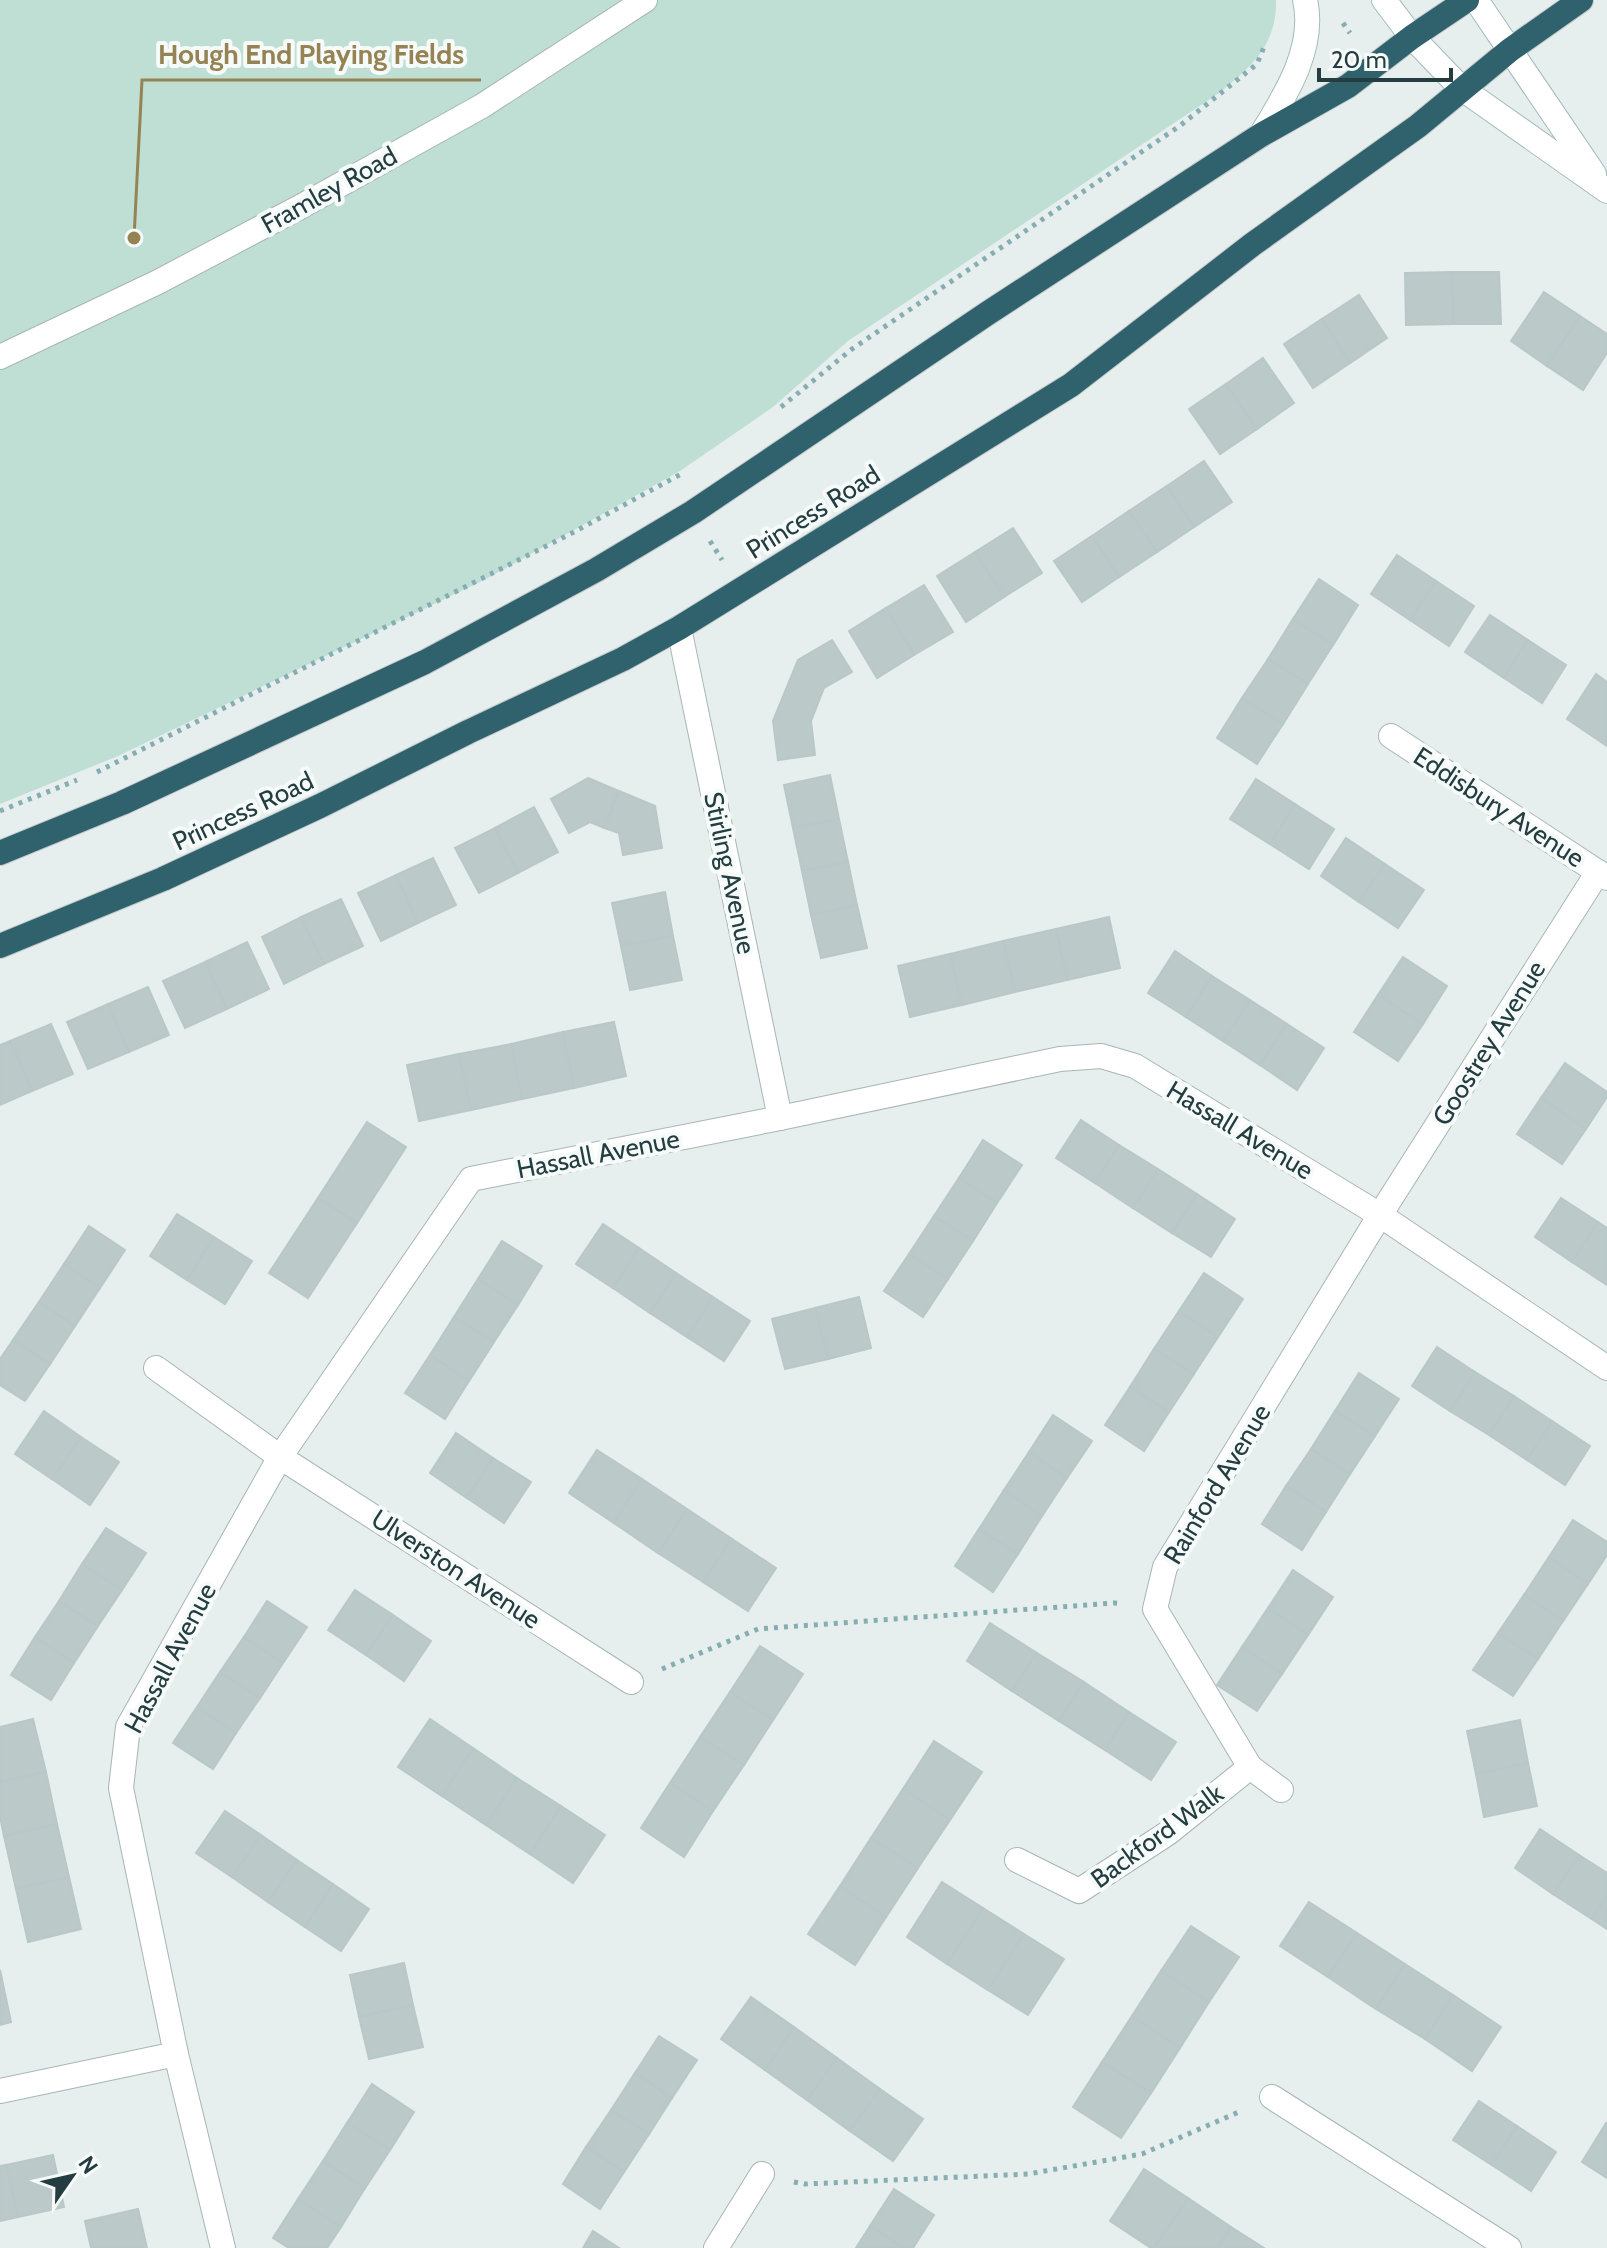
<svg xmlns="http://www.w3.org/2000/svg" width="1607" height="2248" viewBox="0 0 1607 2248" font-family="Cabin,sans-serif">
	<rect width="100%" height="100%" fill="#e6eeee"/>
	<path fill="#bfdfd4" d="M0 0H1276C1277 45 1251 67 1219 93L848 341 773 407 680 471 484 580 118 756 0 804Z"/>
	<g fill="#bbc9c8" stroke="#b8c8c8" stroke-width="2">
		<path d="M1452 272H1499L1501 324H1453Z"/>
		<path d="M1452 272 1453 324 1406 325 1405 273Z"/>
		<path d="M1544 292 1580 316 1547 366 1511 341Z"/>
		<path d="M1359 295 1387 338 1350 363 1322 319Z"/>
		<path d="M1580 316 1607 334V353L1583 390 1547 366Z"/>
		<path d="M1322 319 1350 363 1313 388 1284 344Z"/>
		<path d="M1263 358 1294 403 1257 429 1226 384Z"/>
		<path d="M1226 384 1257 429 1220 454 1189 409Z"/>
		<path d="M1204 461 1232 502 1194 527 1167 486Z"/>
		<path d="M1167 486 1194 527 1157 552 1129 511Z"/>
		<path d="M1129 511 1157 552 1119 577 1092 536Z"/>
		<path d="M1013 528 1042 573 1004 597 975 552Z"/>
		<path d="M1092 536 1119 577 1082 602 1054 561Z"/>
		<path d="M975 552 1004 597 966 622 937 576Z"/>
		<path d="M1397 555 1436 581 1410 620 1371 594Z"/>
		<path d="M1319 579 1358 605 1333 645 1293 619Z"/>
		<path d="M1436 581 1474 606 1449 646 1410 620Z"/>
		<path d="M924 585 953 632 914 655 886 608Z"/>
		<path d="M886 608 914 655 877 678 849 631Z"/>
		<path d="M1490 615 1528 640 1504 678 1465 652Z"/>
		<path d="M1293 619 1333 645 1308 684 1268 659Z"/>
		<path d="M832 640 852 672 824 688 811 721 815 755 778 760 773 721 798 660Z"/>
		<path d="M1528 640 1566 665 1542 703 1504 678Z"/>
		<path d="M1268 659 1308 684 1283 724 1242 698Z"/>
		<path d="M1596 674 1607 682V746L1567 719Z"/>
		<path d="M1242 698 1283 724 1257 764 1217 738Z"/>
		<path d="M830 775 839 819 793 828 784 785Z"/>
		<path d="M588 778 619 791 604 828 590 822 569 833 551 799Z"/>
		<path d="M1256 779 1295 804 1270 844 1230 819Z"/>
		<path d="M619 791 655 806 662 848 623 855 619 833 604 828Z"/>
		<path d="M1295 804 1334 829 1309 869 1270 844Z"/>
		<path d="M534 807 558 852 518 873 495 828Z"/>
		<path d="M839 819 848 862 802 871 793 828Z"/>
		<path d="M495 828 518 873 479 893 455 848Z"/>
		<path d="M1346 838 1385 864 1359 902 1321 876Z"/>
		<path d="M433 858 456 905 418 923 396 875Z"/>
		<path d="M848 862 857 905 811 915 802 871Z"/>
		<path d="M1385 864 1424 890 1398 928 1359 902Z"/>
		<path d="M396 875 418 923 381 941 358 893Z"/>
		<path d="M665 892 673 936 621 946 612 903Z"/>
		<path d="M341 899 363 946 324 964 301 917Z"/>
		<path d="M857 905 867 948 821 958 811 915Z"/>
		<path d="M301 917 324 964 284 984 262 937Z"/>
		<path d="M1109 917 1120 968 1067 980 1056 929Z"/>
		<path d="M1056 929 1067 980 1015 992 1003 941Z"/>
		<path d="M673 936 682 980 630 990 621 946Z"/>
		<path d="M1003 941 1015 992 962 1005 950 954Z"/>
		<path d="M247 942 269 989 227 1009 205 962Z"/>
		<path d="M1175 951 1212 976 1186 1017 1148 993Z"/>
		<path d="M950 954 962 1005 910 1017 898 966Z"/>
		<path d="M1403 957 1447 986 1423 1024 1378 995Z"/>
		<path d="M205 962 227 1009 185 1028 163 981Z"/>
		<path d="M1212 976 1250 1000 1223 1041 1186 1017Z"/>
		<path d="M148 987 169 1035 129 1052 108 1004Z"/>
		<path d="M1378 995 1423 1024 1398 1061 1354 1032Z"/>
		<path d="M1250 1000 1287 1024 1260 1065 1223 1041Z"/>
		<path d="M108 1004 129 1052 88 1069 67 1022Z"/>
		<path d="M614 1022 626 1076 574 1088 563 1032Z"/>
		<path d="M51 1024 73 1074 32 1091 10 1041Z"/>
		<path d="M1287 1024 1324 1048 1297 1090 1260 1065Z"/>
		<path d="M563 1032 574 1088 522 1099 511 1044Z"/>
		<path d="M10 1041 32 1091 0 1105V1045Z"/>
		<path d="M511 1044 522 1099 471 1110 459 1054Z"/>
		<path d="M459 1054 471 1110 419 1121 407 1065Z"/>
		<path d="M1565 1063 1607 1092V1097L1586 1129 1541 1098Z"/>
		<path d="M1541 1098 1586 1129 1562 1164 1517 1134Z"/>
		<path d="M1081 1120 1119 1145 1095 1183 1056 1158Z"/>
		<path d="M367 1122 406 1147 357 1223 318 1198Z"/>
		<path d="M983 1140 1022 1165 997 1203 959 1178Z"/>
		<path d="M1119 1145 1158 1169 1133 1208 1095 1183Z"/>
		<path d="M1158 1169 1197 1194 1172 1233 1133 1208Z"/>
		<path d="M959 1178 997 1203 973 1241 934 1216Z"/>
		<path d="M1197 1194 1235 1219 1211 1257 1172 1233Z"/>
		<path d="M318 1198 357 1223 308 1298 269 1273Z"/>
		<path d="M1561 1198 1598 1222 1572 1262 1535 1237Z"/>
		<path d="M177 1214 214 1237 187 1280 150 1256Z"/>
		<path d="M934 1216 973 1241 948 1279 909 1254Z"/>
		<path d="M1598 1222 1607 1228V1285L1572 1262Z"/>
		<path d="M603 1224 639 1248 613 1288 576 1264Z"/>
		<path d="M89 1226 125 1250 100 1288 64 1264Z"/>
		<path d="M214 1237 252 1261 225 1304 187 1280Z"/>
		<path d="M502 1241 542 1266 518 1305 478 1279Z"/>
		<path d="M639 1248 676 1273 650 1313 613 1288Z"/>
		<path d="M909 1254 948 1279 923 1317 884 1291Z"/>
		<path d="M64 1264 100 1288 75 1326 39 1302Z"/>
		<path d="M676 1273 713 1297 687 1337 650 1313Z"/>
		<path d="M1204 1273 1243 1299 1218 1337 1179 1311Z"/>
		<path d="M478 1279 518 1305 494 1342 454 1317Z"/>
		<path d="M713 1297 750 1321 724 1361 687 1337Z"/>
		<path d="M859 1297 871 1348 828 1359 815 1308Z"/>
		<path d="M39 1302 75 1326 50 1364 13 1340Z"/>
		<path d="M815 1308 828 1359 785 1369 772 1319Z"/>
		<path d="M1179 1311 1218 1337 1194 1374 1154 1349Z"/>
		<path d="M454 1317 494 1342 469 1381 430 1355Z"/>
		<path d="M13 1340 50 1364 25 1401 0 1385V1359Z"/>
		<path d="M1437 1347 1475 1372 1450 1411 1412 1386Z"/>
		<path d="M1154 1349 1194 1374 1169 1412 1130 1387Z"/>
		<path d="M430 1355 469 1381 445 1419 405 1393Z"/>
		<path d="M1475 1372 1514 1396 1489 1435 1450 1411Z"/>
		<path d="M1359 1373 1399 1399 1375 1436 1335 1411Z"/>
		<path d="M1130 1387 1169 1412 1144 1451 1105 1425Z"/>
		<path d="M1514 1396 1552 1421 1527 1460 1489 1435Z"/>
		<path d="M44 1411 81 1437 52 1479 15 1454Z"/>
		<path d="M1335 1411 1375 1436 1350 1474 1311 1449Z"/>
		<path d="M1053 1415 1092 1441 1067 1478 1029 1452Z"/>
		<path d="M1552 1421 1590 1446 1565 1485 1527 1460Z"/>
		<path d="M456 1433 493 1458 467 1498 430 1473Z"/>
		<path d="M81 1437 119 1462 90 1505 52 1479Z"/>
		<path d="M1311 1449 1350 1474 1326 1512 1286 1486Z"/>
		<path d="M597 1450 642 1479 614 1523 569 1493Z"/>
		<path d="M1029 1452 1067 1478 1042 1516 1004 1490Z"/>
		<path d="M493 1458 531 1482 504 1523 467 1498Z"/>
		<path d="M642 1479 687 1509 658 1553 614 1523Z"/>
		<path d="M1286 1486 1326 1512 1302 1550 1262 1524Z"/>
		<path d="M1004 1490 1042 1516 1018 1554 979 1529Z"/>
		<path d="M687 1509 732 1539 703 1582 658 1553Z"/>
		<path d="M1573 1520 1607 1542V1555L1588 1584 1549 1557Z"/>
		<path d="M106 1528 146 1553 122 1590 82 1564Z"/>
		<path d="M979 1529 1018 1554 993 1592 955 1566Z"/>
		<path d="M732 1539 776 1568 748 1611 703 1582Z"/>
		<path d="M1549 1557 1588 1584 1563 1621 1524 1595Z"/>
		<path d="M82 1564 122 1590 98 1626 59 1601Z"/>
		<path d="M1293 1570 1333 1597 1308 1635 1268 1608Z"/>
		<path d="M355 1590 393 1615 366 1655 328 1630Z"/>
		<path d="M1524 1595 1563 1621 1538 1659 1498 1633Z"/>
		<path d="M59 1601 98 1626 74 1663 35 1637Z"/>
		<path d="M267 1601 307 1627 283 1663 244 1637Z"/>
		<path d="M1268 1608 1308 1635 1282 1674 1242 1647Z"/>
		<path d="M393 1615 431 1641 404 1681 366 1655Z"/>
		<path d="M990 1623 1037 1653 1012 1691 967 1661Z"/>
		<path d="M1498 1633 1538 1659 1513 1696 1473 1670Z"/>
		<path d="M35 1637 74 1663 51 1700 11 1675Z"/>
		<path d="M244 1637 283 1663 260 1698 220 1672Z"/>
		<path d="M760 1646 803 1674 773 1720 730 1692Z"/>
		<path d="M1242 1647 1282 1674 1257 1711 1217 1685Z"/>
		<path d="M1037 1653 1084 1682 1059 1721 1012 1691Z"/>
		<path d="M220 1672 260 1698 236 1733 197 1707Z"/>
		<path d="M1084 1682 1129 1712 1105 1750 1059 1721Z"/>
		<path d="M730 1692 773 1720 744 1765 700 1737Z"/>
		<path d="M197 1707 236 1733 213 1769 173 1743Z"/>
		<path d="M1129 1712 1176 1742 1151 1780 1105 1750Z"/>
		<path d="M33 1719 46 1772 0 1782V1727Z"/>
		<path d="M430 1719 473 1748 442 1796 398 1767Z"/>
		<path d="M1520 1720 1528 1763 1476 1774 1467 1731Z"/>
		<path d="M700 1737 744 1765 713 1811 670 1783Z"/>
		<path d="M934 1741 982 1772 950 1820 903 1789Z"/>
		<path d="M473 1748 517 1778 486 1825 442 1796Z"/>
		<path d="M1528 1763 1537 1806 1484 1817 1476 1774Z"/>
		<path d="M46 1772 57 1824 4 1836 0 1817V1782Z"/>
		<path d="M517 1778 561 1806 530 1854 486 1825Z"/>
		<path d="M670 1783 713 1811 684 1857 641 1828Z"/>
		<path d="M903 1789 950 1820 918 1868 871 1838Z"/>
		<path d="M561 1806 605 1835 573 1883 530 1854Z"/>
		<path d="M225 1811 261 1835 232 1877 196 1853Z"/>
		<path d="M57 1824 69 1877 16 1889 4 1836Z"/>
		<path d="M1540 1829 1579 1855 1553 1894 1515 1868Z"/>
		<path d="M261 1835 297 1860 268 1902 232 1877Z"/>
		<path d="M871 1838 918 1868 886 1917 840 1886Z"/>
		<path d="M1579 1855 1607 1873V1896L1592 1919 1553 1894Z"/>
		<path d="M297 1860 333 1884 305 1927 268 1902Z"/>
		<path d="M69 1877 81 1929 28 1942 16 1889Z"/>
		<path d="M942 1882 983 1908 947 1964 907 1937Z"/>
		<path d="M333 1884 369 1909 341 1951 305 1927Z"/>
		<path d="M840 1886 886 1917 855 1965 808 1934Z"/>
		<path d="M1607 1896V1929L1592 1919Z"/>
		<path d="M1309 1902 1357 1933 1328 1977 1280 1946Z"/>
		<path d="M983 1908 1024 1934 988 1990 947 1964Z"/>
		<path d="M1191 1926 1239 1957 1209 2002 1161 1971Z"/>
		<path d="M1357 1933 1405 1964 1376 2009 1328 1977Z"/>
		<path d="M1024 1934 1064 1959 1028 2015 988 1990Z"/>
		<path d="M404 1963 413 2005 359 2017 350 1975Z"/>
		<path d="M1405 1964 1453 1995 1425 2039 1376 2009Z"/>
		<path d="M0 1970 11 2022 0 2025Z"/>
		<path d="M1161 1971 1209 2002 1180 2048 1132 2016Z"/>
		<path d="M1453 1995 1501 2027 1472 2071 1425 2039Z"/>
		<path d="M751 1997 794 2027 765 2070 721 2039Z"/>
		<path d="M413 2005 423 2047 369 2059 359 2017Z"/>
		<path d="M1132 2016 1180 2048 1151 2093 1102 2062Z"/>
		<path d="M794 2027 837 2058 807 2100 765 2070Z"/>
		<path d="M659 2036 697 2060 672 2098 635 2073Z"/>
		<path d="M837 2058 880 2089 850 2131 807 2100Z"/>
		<path d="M1102 2062 1151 2093 1121 2138 1073 2107Z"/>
		<path d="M635 2073 672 2098 649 2134 611 2110Z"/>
		<path d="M372 2084 414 2112 390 2150 347 2123Z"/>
		<path d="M880 2089 923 2119 893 2161 850 2131Z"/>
		<path d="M1479 2101 1517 2126 1492 2165 1453 2140Z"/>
		<path d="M611 2110 649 2134 624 2172 586 2147Z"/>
		<path d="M347 2123 390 2150 365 2188 323 2161Z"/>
		<path d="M1606 2123 1607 2124V2178L1582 2162Z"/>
		<path d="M1517 2126 1556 2152 1531 2191 1492 2165Z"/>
		<path d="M586 2147 624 2172 600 2209 563 2184Z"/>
		<path d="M53 2155 64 2207 18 2217 6 2165Z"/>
		<path d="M323 2161 365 2188 341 2227 298 2199Z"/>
		<path d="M6 2165 18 2217 0 2221V2166Z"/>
		<path d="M1144 2169 1188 2198 1154 2248H1151L1110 2221Z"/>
		<path d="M894 2189 934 2215 913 2248H904L870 2226Z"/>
		<path d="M1188 2198 1231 2227 1217 2248H1154Z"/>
		<path d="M298 2199 341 2227 327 2248H289L273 2238Z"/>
		<path d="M138 2209 147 2248H91L85 2221Z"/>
		<path d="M870 2226 904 2248H856Z"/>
		<path d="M1231 2227 1264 2248H1217Z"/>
		<path d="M593 2231 619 2248H583Z"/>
	</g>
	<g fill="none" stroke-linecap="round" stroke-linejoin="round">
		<defs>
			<g id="street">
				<path d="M0 357 158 282 300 207 482 106 645 0"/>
				<path d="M679 628 780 1118"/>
				<path d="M1391 736 1607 878"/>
				<path d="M156 1368 280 1457 631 1682"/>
				<path d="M1281 1790 1250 1767 1155 1609 1165 1567 1380 1215 1598 872"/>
				<path d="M1017 1860 1079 1891 1168 1833 1250 1767"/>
				<path d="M0 2091 176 2054"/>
				<path d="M1272 2097 1509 2248"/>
				<path d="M223 2248 176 2054 121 1788 128 1727 280 1457 471 1179 780 1118 1060 1059 1101 1056 1135 1066 1380 1215 1607 1368"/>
				<path d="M716 2248 762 2174"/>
			</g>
			<g id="secondary">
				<path d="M1384 0 1412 37 1461 88 1607 191"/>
				<path d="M1476 0 1594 174"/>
				<path d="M1261 135C1285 96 1316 48 1305 0"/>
			</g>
			<g id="highway">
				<path d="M0 853 122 803 425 662 596 570 693 512 988 313 1261 135 1348 86 1412 37 1467 0"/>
				<path d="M0 946 163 879 320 806 468 732 623 659 679 628 1071 385 1253 244 1418 126 1510 50 1581 0"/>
			</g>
		</defs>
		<use href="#street" stroke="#a8b5b7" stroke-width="26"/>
		<use href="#secondary" stroke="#a4baba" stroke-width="26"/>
		<use href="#highway" stroke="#c2c9ca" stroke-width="26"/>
		<g stroke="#86aeb2" stroke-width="5" stroke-dasharray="4 6" stroke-linecap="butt">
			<path d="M1343 23 1350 33"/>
			<path d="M781 407 852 349 1181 125 1257 64 1264 47"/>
			<path d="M710 541 722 560"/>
			<path d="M97 772 574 532 683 473"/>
			<path d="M0 811 77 780"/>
			<path d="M662 1669 758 1629 1114 1603 1123 1604"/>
			<path d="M794 2182 805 2184 1028 2174 1142 2154 1241 2111"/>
		</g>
		<use href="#street" stroke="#fff" stroke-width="24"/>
		<use href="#secondary" stroke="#fff" stroke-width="24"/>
		<use href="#highway" stroke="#30626d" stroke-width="24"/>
	</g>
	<g text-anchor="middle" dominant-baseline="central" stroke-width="8" stroke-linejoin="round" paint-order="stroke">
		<g font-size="26" fill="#243d41" stroke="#f6fbfa">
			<text transform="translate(329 190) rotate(-29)">Framley Road</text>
			<text transform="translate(813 512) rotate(-32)">Princess Road</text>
			<text transform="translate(1499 807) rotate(33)">Eddisbury Avenue</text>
			<text transform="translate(243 811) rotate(-25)">Princess Road</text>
			<text transform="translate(730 873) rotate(78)">Stirling Avenue</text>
			<text transform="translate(1489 1043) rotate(-58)">Goostrey Avenue</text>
			<text transform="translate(1240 1130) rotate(31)">Hassall Avenue</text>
			<text transform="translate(598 1154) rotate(-11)">Hassall Avenue</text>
			<text transform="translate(1217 1484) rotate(-59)">Rainford Avenue</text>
			<text transform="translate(456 1569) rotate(33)">Ulverston Avenue</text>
			<text transform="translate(170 1658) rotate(-62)">Hassall Avenue</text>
			<text transform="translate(1157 1836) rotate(-36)">Backford Walk</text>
		</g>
	</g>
	<path fill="none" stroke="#958353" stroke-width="3" d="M134 238L142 80H481"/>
	<circle fill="#958353" stroke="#f6fbfa" stroke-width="3" cx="134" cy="238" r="8"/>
	<g font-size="28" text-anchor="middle" font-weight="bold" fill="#958353" stroke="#f6fbfa" stroke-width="8" stroke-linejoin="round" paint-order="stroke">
		<text x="311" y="64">Hough End Playing Fields</text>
	</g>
	<g transform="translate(72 2176) rotate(56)" stroke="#f6fbfa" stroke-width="6" paint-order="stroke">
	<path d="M0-6L14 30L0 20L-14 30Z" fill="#243d41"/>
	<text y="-12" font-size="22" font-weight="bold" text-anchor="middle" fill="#243d41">N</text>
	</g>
	<path d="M1319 68v12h132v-12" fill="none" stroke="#243d41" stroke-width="4"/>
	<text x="1331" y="68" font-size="24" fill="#243d41" stroke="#f6fbfa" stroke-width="6" paint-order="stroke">20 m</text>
</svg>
